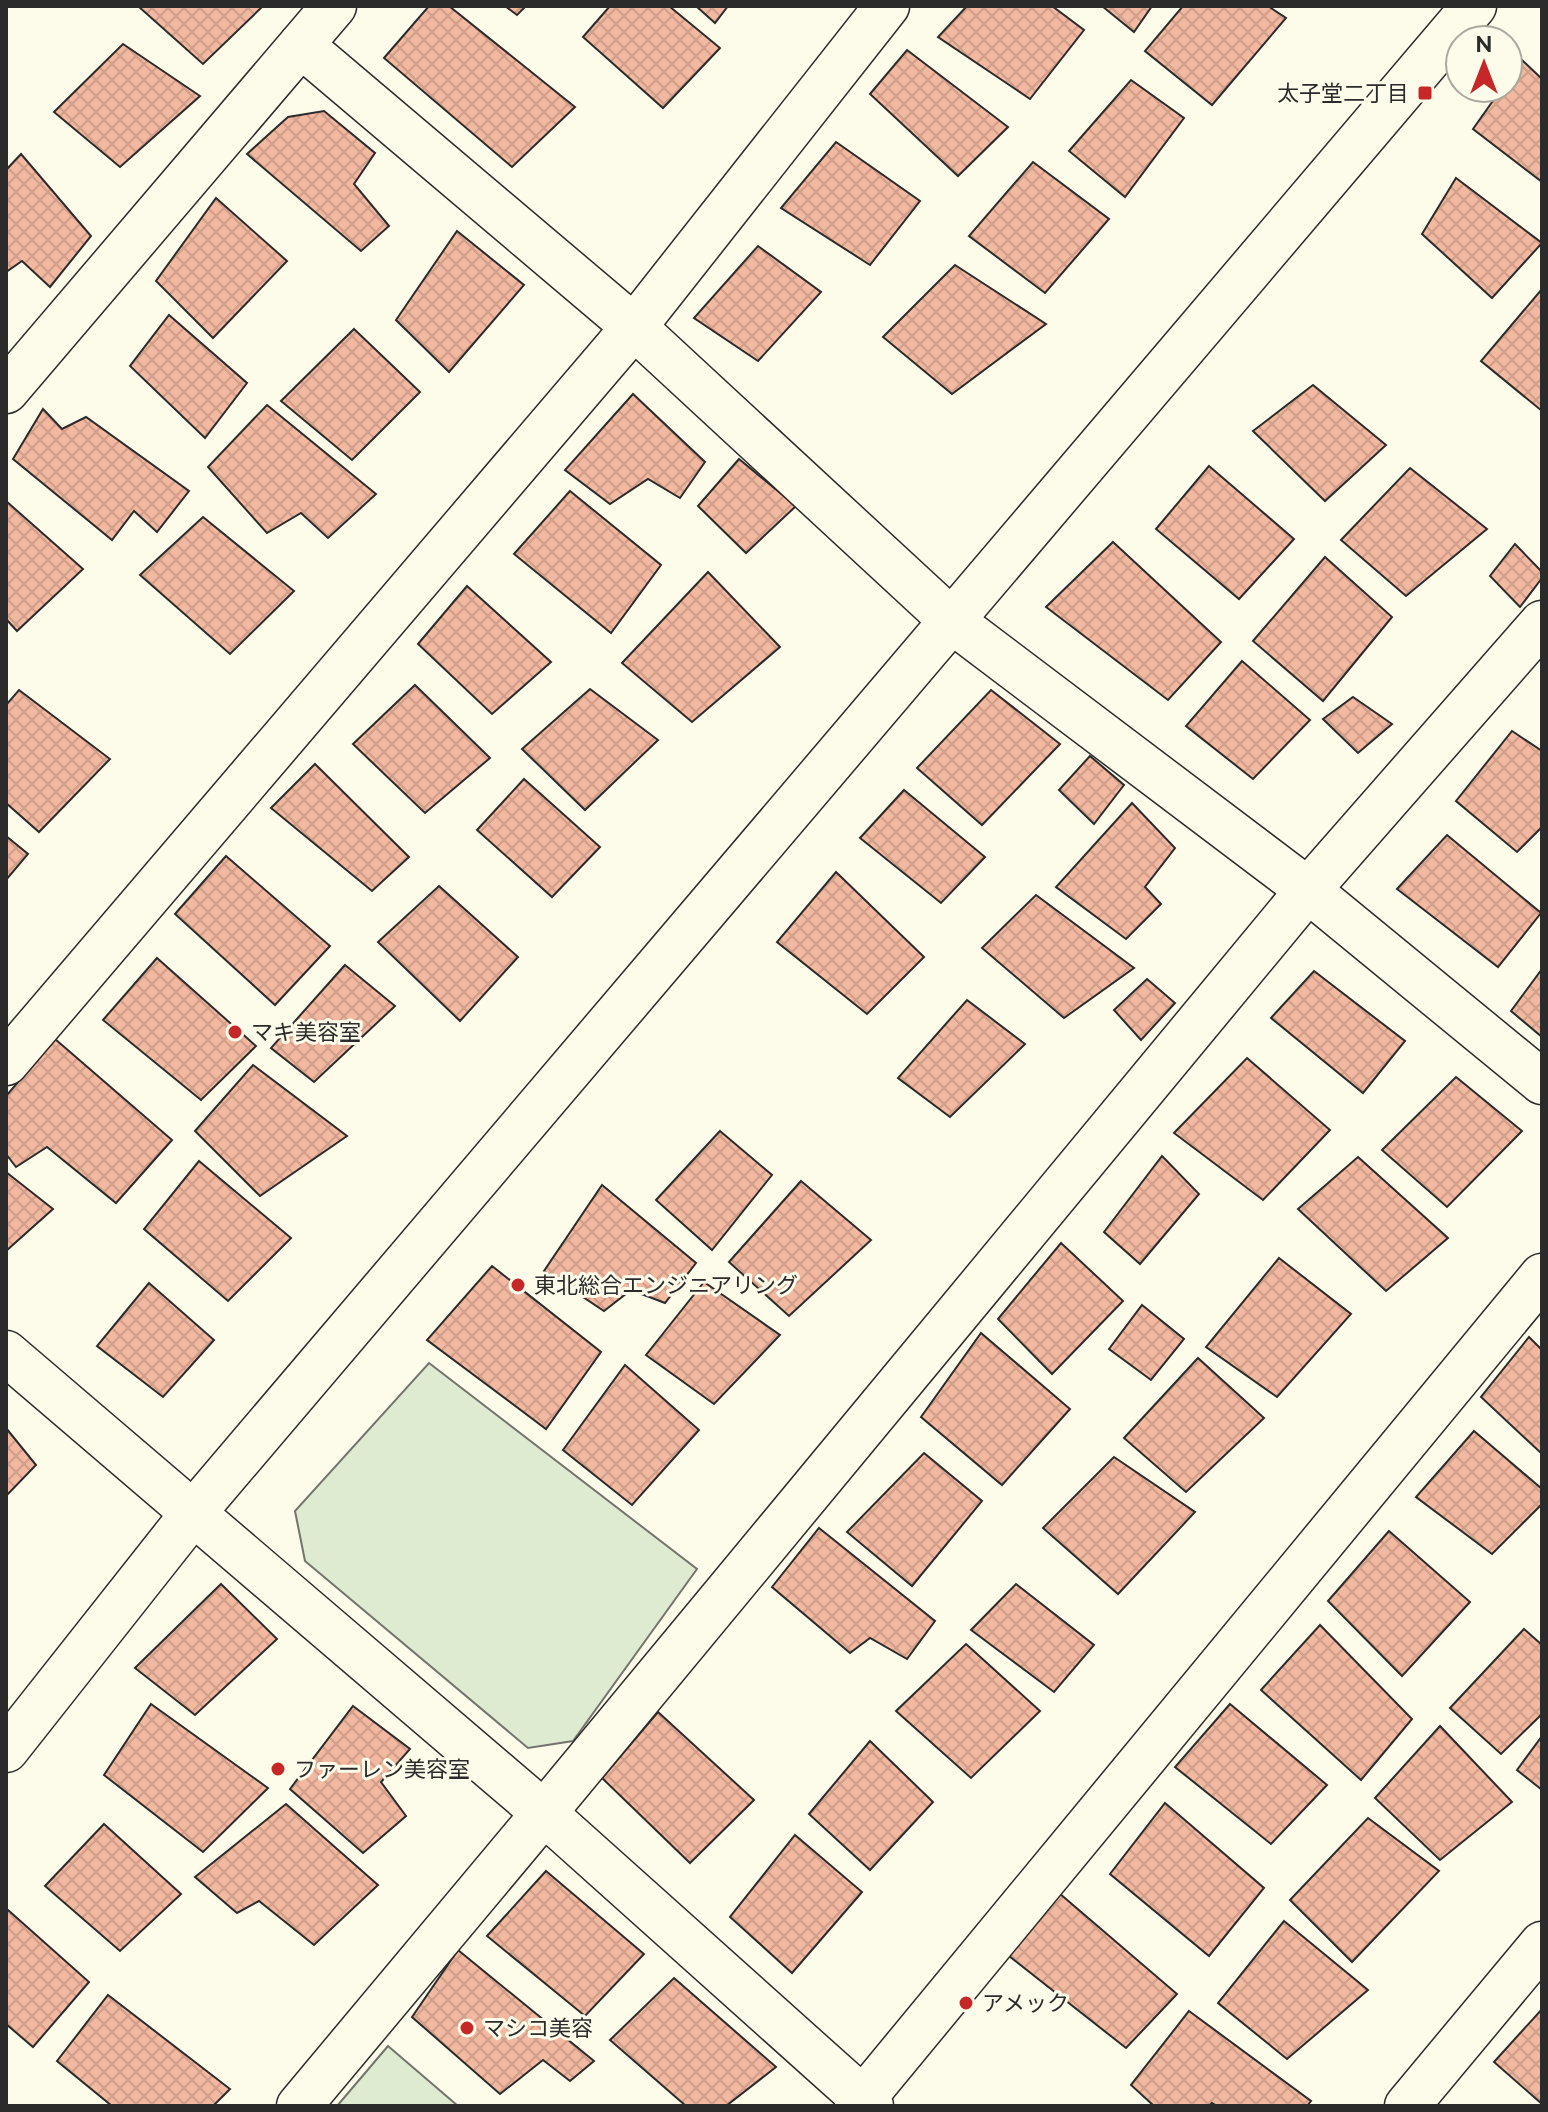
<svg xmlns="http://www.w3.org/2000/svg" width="1548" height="2112" viewBox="0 0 1548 2112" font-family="Raleway,'Noto Sans JP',sans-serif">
	<defs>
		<pattern id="building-cross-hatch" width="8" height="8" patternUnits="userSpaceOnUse" patternTransform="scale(2)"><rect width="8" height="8" fill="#f2b8a0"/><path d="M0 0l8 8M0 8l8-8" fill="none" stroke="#d09e8a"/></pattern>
	</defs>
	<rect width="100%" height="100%" fill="#fdfbea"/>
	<g fill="#deebd1" stroke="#74746e" stroke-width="2">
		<path d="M429 1363 697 1569 573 1741 528 1748 305 1561 295 1511Z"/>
		<path d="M388 2046 458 2106H337Z"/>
	</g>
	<g fill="url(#building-cross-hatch)" stroke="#2b2b2b" stroke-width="2">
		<path d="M138 6H263L203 64Z"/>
		<path d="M429 6H449L575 107 512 167 384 58Z"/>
		<path d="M505 6H526L517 15Z"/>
		<path d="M610 6H669L720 48 663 108 583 37Z"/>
		<path d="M696 6H728L715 23Z"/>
		<path d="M967 6H1052L1084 30 1030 99 938 37Z"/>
		<path d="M1102 6H1152L1134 32Z"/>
		<path d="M1183 6H1268L1286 18 1212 105 1145 51Z"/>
		<path d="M123 44 200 96 120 167 54 112Z"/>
		<path d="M907 50 1008 127 958 176 870 94Z"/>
		<path d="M1522 60 1542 79V182L1473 129 1502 88H1508V80Z"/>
		<path d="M1131 80 1184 118 1125 197 1069 151Z"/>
		<path d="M324 111 375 153 354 184 389 226 361 251 247 154 288 117Z"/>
		<path d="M836 142 920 201 870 265 781 208Z"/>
		<path d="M21 154 91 236 50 287 22 261 6 272V170Z"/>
		<path d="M1033 162 1109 219 1045 293 969 236Z"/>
		<path d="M1456 178 1542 243 1492 298 1422 234Z"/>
		<path d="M216 198 287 261 213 338 156 281Z"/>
		<path d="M457 231 524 285 449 372 396 320Z"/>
		<path d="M758 246 821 292 758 361 694 318Z"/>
		<path d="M955 265 1046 324 952 394 883 337Z"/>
		<path d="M1542 289V411L1481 361Z"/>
		<path d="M169 315 247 383 205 438 130 366Z"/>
		<path d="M354 329 420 392 352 460 281 401Z"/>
		<path d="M1313 385 1386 445 1325 501 1253 431Z"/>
		<path d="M633 394 705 462 680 498 648 479 610 504 565 470Z"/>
		<path d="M267 405 376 494 328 538 301 513 267 533 208 467Z"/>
		<path d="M43 409 62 429 86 417 189 491 157 532 134 511 112 540 13 459Z"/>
		<path d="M739 459 796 506 746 553 698 506Z"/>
		<path d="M1209 466 1294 539 1239 599 1156 529Z"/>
		<path d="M1410 468 1487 529 1406 596 1341 540Z"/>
		<path d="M570 491 661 565 611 633 514 554Z"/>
		<path d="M6 501 83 569 17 631 6 619Z"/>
		<path d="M203 517 294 591 230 654 140 575Z"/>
		<path d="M1113 542 1221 642 1168 700 1046 607Z"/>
		<path d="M1515 544 1542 572V578L1520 607 1490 576Z"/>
		<path d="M1325 557 1392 617 1323 701 1253 641Z"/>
		<path d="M708 572 780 647 692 722 622 663Z"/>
		<path d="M467 586 551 662 492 714 418 644Z"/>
		<path d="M1242 661 1310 720 1253 779 1186 726Z"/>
		<path d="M415 685 490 758 425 813 353 744Z"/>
		<path d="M590 689 658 740 585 810 522 749Z"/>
		<path d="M19 690 110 759 39 832 6 803V705Z"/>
		<path d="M991 690 1060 744 982 825 917 768Z"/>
		<path d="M1353 697 1392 724 1358 753 1323 719Z"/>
		<path d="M1512 731 1542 751V827L1517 852 1456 801Z"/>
		<path d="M1090 756 1124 785 1094 824 1059 790Z"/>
		<path d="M315 764 409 857 372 891 271 808Z"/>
		<path d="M524 779 600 847 552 897 477 830Z"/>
		<path d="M904 790 985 857 941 903 860 838Z"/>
		<path d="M1132 803 1175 848 1145 887 1161 904 1126 939 1056 887Z"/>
		<path d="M1447 835 1541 913 1498 967 1397 889Z"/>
		<path d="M6 836 28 854 6 880Z"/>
		<path d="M226 856 330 946 275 1005 175 914Z"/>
		<path d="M836 872 924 957 867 1014 777 942Z"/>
		<path d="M439 886 518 957 460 1021 378 942Z"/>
		<path d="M1036 895 1134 968 1064 1018 982 948Z"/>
		<path d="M157 958 256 1046 201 1100 103 1020Z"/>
		<path d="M345 965 395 1006 314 1082 271 1048Z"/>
		<path d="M1542 969V1037L1511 1011Z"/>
		<path d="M1314 971 1405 1041 1363 1093 1271 1018Z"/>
		<path d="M1147 979 1175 1003 1141 1040 1114 1010Z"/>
		<path d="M967 1000 1025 1044 950 1117 898 1078Z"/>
		<path d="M55 1039 172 1140 116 1203 47 1147 16 1167 6 1154V1096Z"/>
		<path d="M1247 1058 1330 1130 1263 1200 1174 1133Z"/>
		<path d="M253 1065 347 1136 260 1196 195 1131Z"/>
		<path d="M1456 1077 1522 1131 1447 1207 1382 1150Z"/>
		<path d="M720 1131 772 1175 712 1250 656 1200Z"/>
		<path d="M1162 1156 1199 1194 1140 1264 1104 1232Z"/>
		<path d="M1358 1157 1448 1238 1386 1291 1298 1209Z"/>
		<path d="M199 1161 291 1238 228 1301 144 1229Z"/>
		<path d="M6 1172 53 1209 6 1251Z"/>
		<path d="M801 1181 871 1240 789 1316 729 1262Z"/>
		<path d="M602 1185 696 1263 665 1303 631 1290 604 1311 544 1271Z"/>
		<path d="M1061 1243 1123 1301 1052 1374 998 1319Z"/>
		<path d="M1279 1258 1351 1314 1277 1397 1206 1347Z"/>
		<path d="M492 1266 601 1352 546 1429 427 1340Z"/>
		<path d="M704 1282 780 1335 714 1404 646 1355Z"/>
		<path d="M149 1283 214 1340 163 1397 97 1346Z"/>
		<path d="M1142 1305 1184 1339 1151 1380 1109 1349Z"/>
		<path d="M981 1333 1070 1409 1002 1485 921 1417Z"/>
		<path d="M1529 1337 1542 1350V1454L1481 1397Z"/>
		<path d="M1198 1358 1264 1418 1186 1492 1124 1438Z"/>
		<path d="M625 1365 699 1430 632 1505 563 1450Z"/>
		<path d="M6 1428 36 1465 6 1496Z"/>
		<path d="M1474 1431 1542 1489V1504L1492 1554 1416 1497Z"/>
		<path d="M924 1453 982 1501 912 1586 847 1532Z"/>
		<path d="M1114 1457 1195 1512 1118 1594 1043 1528Z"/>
		<path d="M819 1528 935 1621 907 1659 870 1638 850 1653 772 1587Z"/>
		<path d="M1389 1531 1470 1602 1402 1676 1328 1601Z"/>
		<path d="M221 1584 277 1639 195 1715 135 1668Z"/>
		<path d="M1016 1584 1094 1645 1054 1692 971 1630Z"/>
		<path d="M1320 1625 1412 1719 1361 1780 1261 1690Z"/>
		<path d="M1524 1629 1542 1645V1714L1501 1754 1450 1708Z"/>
		<path d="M966 1644 1040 1711 971 1778 896 1711Z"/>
		<path d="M151 1704 268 1788 203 1852 104 1775Z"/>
		<path d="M1230 1704 1327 1785 1271 1844 1175 1767Z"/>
		<path d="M353 1706 410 1749 381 1782 406 1816 363 1853 290 1789Z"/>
		<path d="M658 1712 754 1800 690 1863 602 1778Z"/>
		<path d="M1440 1726 1512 1802 1440 1860 1375 1798Z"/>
		<path d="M1542 1736V1790L1517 1770Z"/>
		<path d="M870 1741 933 1802 870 1870 809 1814Z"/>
		<path d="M1165 1803 1264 1888 1209 1956 1110 1874Z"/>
		<path d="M286 1804 378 1885 314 1945 259 1901 237 1913 195 1877Z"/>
		<path d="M1368 1818 1439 1871 1352 1962 1290 1900Z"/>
		<path d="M104 1824 181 1894 120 1951 45 1886Z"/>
		<path d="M795 1835 862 1892 792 1973 730 1917Z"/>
		<path d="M546 1871 644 1954 585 2016 487 1936Z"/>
		<path d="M1059 1893 1177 1994 1126 2048 1009 1956Z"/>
		<path d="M8 1910 89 1982 33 2047 6 2024V1912Z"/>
		<path d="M1284 1921 1368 1990 1287 2059 1218 2003Z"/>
		<path d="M458 1950 594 2061 570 2081 543 2060 500 2094 412 2017Z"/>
		<path d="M674 1978 776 2067 726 2106H686L610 2040Z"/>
		<path d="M108 1995 230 2089 213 2106H112L57 2061Z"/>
		<path d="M1542 2009V2104L1494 2062Z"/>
		<path d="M1189 2011 1311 2101 1307 2106H1217L1212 2103 1209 2106H1154L1131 2085Z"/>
	</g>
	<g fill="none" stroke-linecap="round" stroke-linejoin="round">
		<defs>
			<g id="minor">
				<path d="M301 45 634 327 952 621 1308 890 1542 1082"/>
				<path d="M6 391 334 6"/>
				<path d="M6 1063 634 327 887 6"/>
				<path d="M6 1353 544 1813 871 2106"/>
				<path d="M6 1750 194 1512 1474 6"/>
				<path d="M299 2106 544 1813 1308 890 1542 623"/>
				<path d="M857 2106 1542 1276"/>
				<path d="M1407 2106 1542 1944"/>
			</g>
		</defs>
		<use href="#minor" stroke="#2b2b2b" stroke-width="47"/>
		<use href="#minor" stroke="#fdfbea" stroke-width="44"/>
	</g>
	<g fill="#c62828" stroke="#fdfbea" stroke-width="3">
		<rect x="1417" y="85" width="16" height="16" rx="4"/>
		<circle cx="235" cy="1032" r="8"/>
		<circle cx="518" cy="1285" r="8"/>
		<circle cx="278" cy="1769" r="8"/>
		<circle cx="966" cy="2003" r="8"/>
		<circle cx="467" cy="2028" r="8"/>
	</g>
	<g text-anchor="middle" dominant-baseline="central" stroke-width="6" stroke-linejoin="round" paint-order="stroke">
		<g font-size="22" fill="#2b2b2b" stroke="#fdfbea" text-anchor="start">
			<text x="1409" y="93" text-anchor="end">太子堂二丁目</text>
			<text x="251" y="1032">マキ美容室</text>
			<text x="534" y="1285">東北総合エンジニアリング</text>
			<text x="294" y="1769">ファーレン美容室</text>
			<text x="982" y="2003">アメック</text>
			<text x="483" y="2028">マシコ美容</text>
		</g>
	</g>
	<rect width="1548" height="2112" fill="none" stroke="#2b2b2b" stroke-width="16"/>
	<g transform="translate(1484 64)"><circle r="38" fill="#fdfbea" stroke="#a9a89e" stroke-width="2"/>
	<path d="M0-6L14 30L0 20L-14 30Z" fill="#c62828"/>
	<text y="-12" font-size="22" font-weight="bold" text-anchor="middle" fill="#2b2b2b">N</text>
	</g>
</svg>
